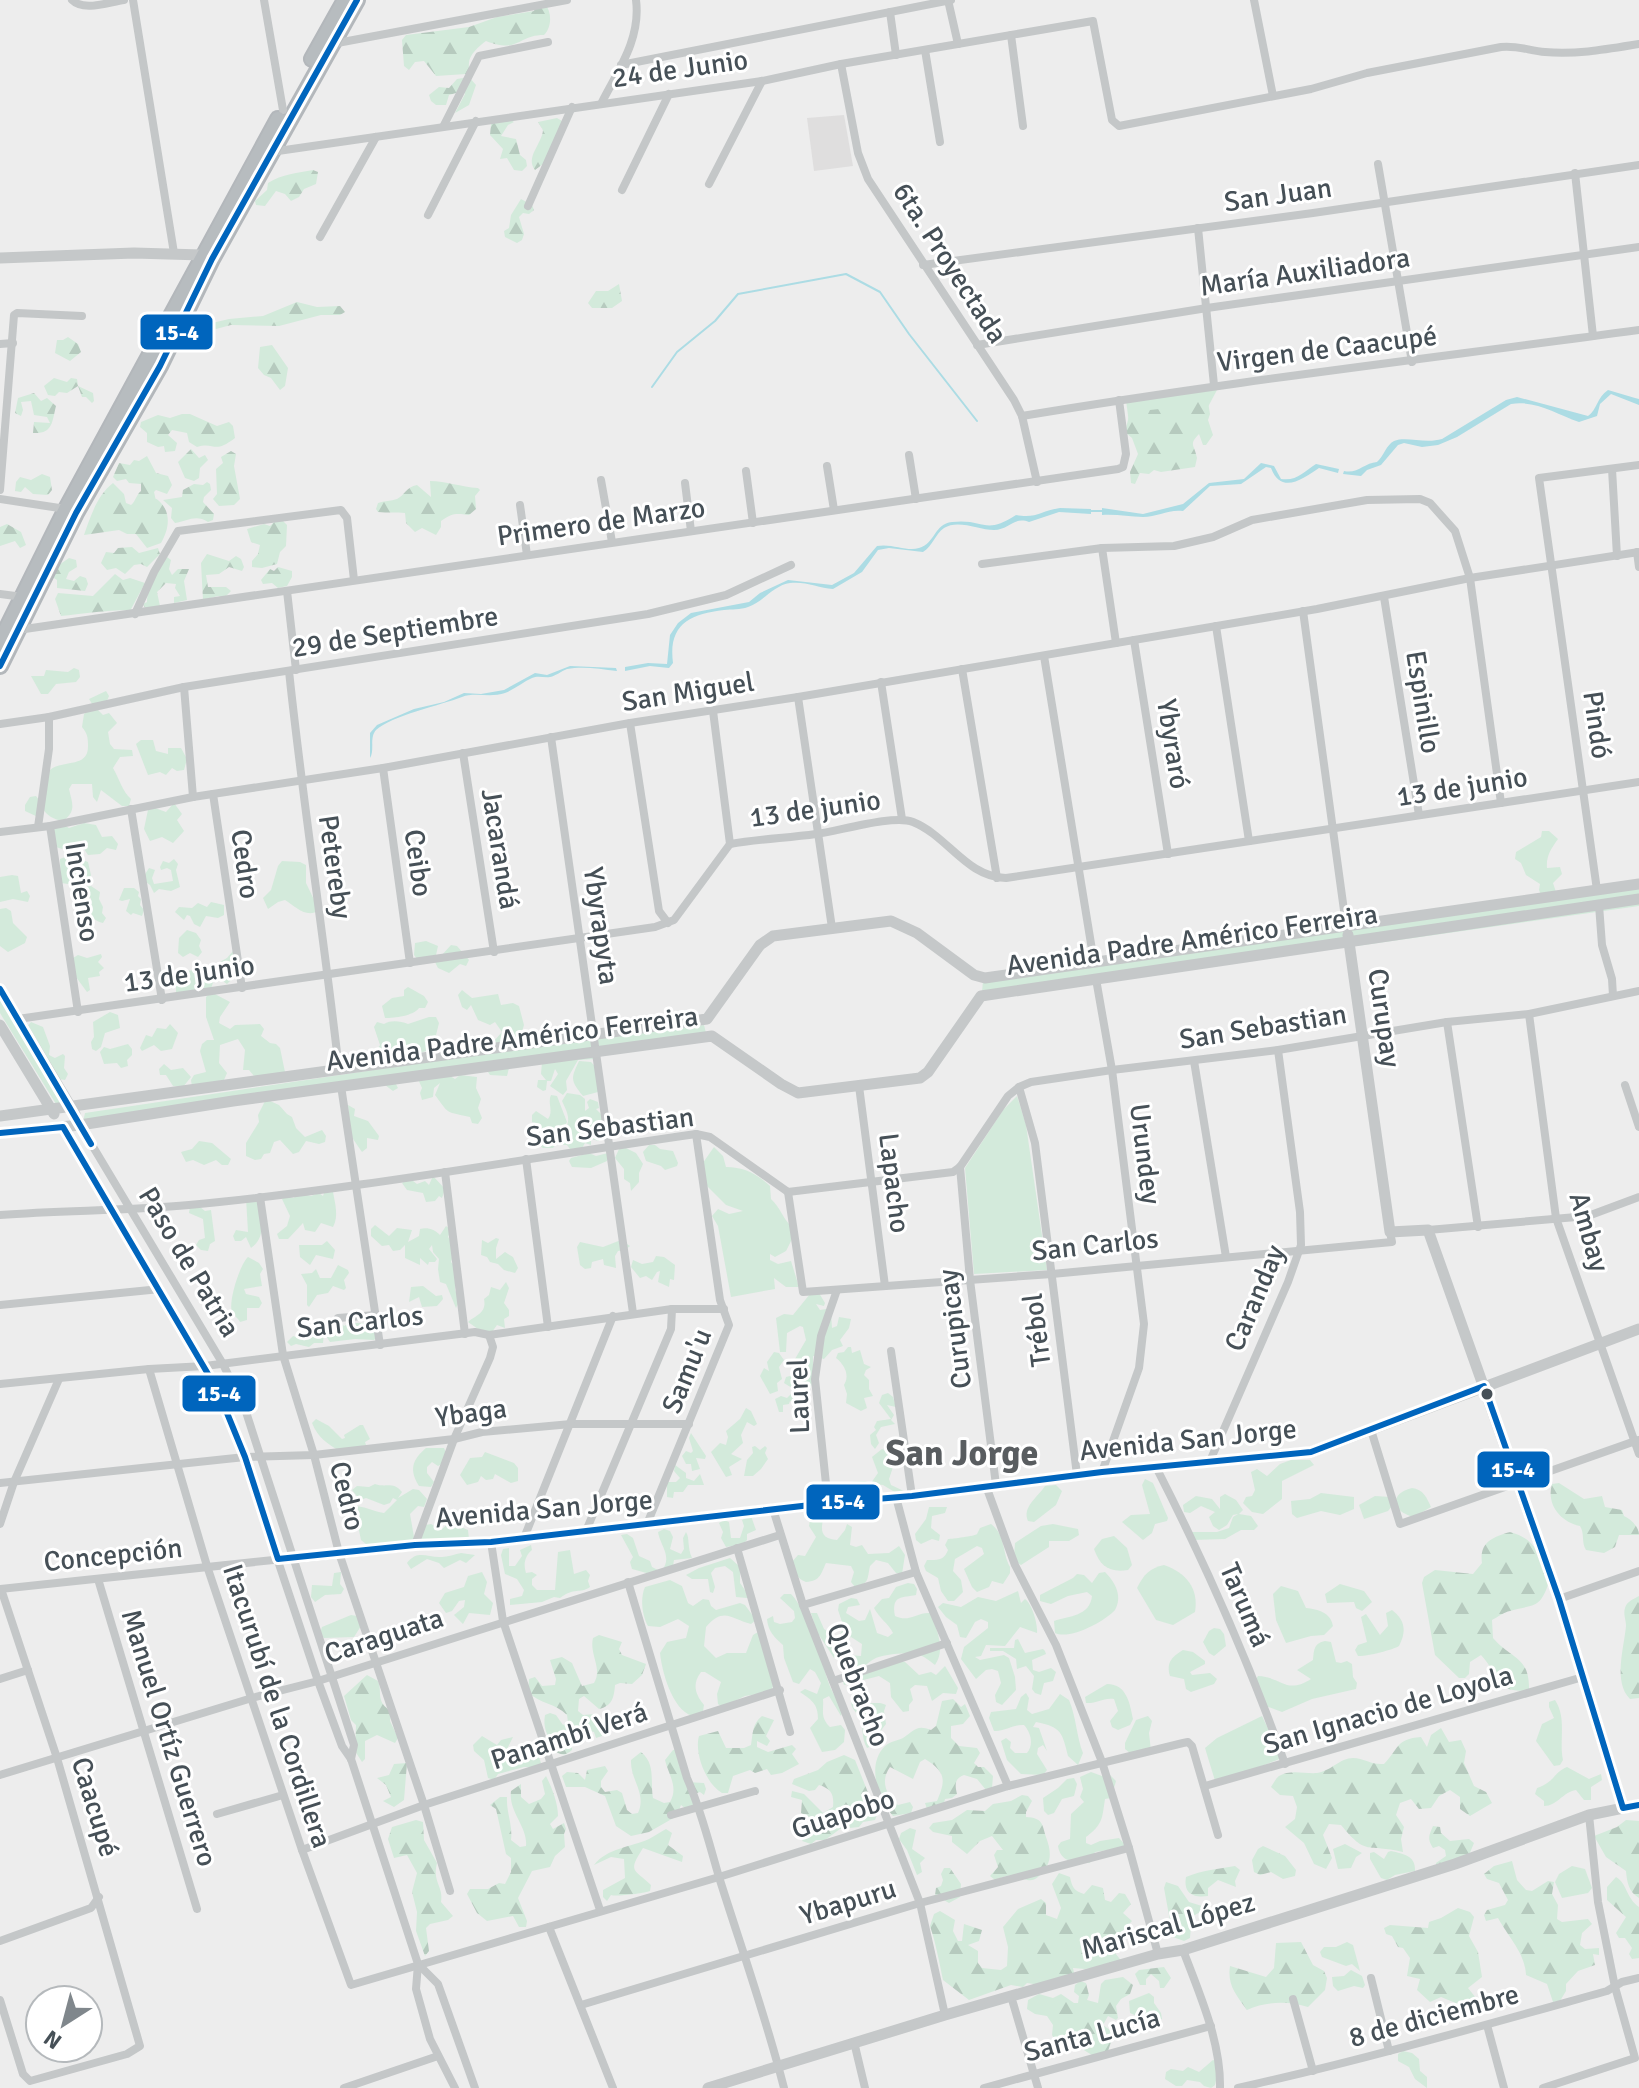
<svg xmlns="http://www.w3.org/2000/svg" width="1639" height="2088" viewBox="0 0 1639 2088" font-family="Signika,sans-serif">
	<defs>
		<pattern id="forest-firs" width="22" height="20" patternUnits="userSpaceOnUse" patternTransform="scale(2)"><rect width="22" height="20" fill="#d3eadb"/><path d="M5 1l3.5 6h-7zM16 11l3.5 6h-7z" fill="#b6cabe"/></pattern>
	</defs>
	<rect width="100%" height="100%" fill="#ededed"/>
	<path fill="#dfdede" d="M844 115 853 166 814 171 807 118Z"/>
	<g fill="#d3eadb">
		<path d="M1218 388 1201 420 1130 431 1126 400Z"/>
		<path d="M74 668 79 670 80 677 76 682 56 684 48 694H41L31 676H44L46 670 68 672Z"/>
		<path d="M106 691 109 696 106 703 95 707 103 715 109 713 117 723 108 732 110 744 114 749 132 750 133 756 120 757 113 768C119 778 122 791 131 799L129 806H122L101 790 97 802 93 797 92 784H72L69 789C72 803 77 811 63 821 52 819 48 816 42 808L38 817 25 811V805L30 797 36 796 39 800C42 791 43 777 50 770 63 759 89 769 88 745 88 737 87 733 82 727L84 714 94 707 89 699Z"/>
		<path d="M141 740H153L156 751 168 754V748H181L187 759 184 770 177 771 172 768 166 775 160 772 148 775 136 744Z"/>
		<path d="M174 803 182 814 177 820 184 831 173 843 162 837 150 841 144 829 148 810 155 808 166 812Z"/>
		<path d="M84 823 96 825 102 837 112 836 118 844 116 850 107 848 100 854 88 855 80 843 77 848 67 845 62 849 56 847 53 834 55 828 64 825 69 828Z"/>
		<path d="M1542 831H1549L1558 839C1551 849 1546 856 1547 868L1560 867 1562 874 1553 883 1557 895 1639 886V906L1357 946 1351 934V929L1541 895 1539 890 1540 884 1526 875 1521 863 1515 859 1516 852 1541 837Z"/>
		<path d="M70 855 88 862 91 875 89 881 80 880 76 885 61 883 60 859Z"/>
		<path d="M174 859 178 864 176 870 180 887 171 891 159 889 154 893 150 885 142 879 149 868 155 870 152 878 154 884 173 881 171 870 167 868 161 870 160 867 163 861 169 863Z"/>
		<path d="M282 861 300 862 306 865V883L319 910C307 919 296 907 285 900L278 902 268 909 263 898 271 890 278 866Z"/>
		<path d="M12 875 18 876 21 893 27 891 30 896 28 902 13 899 0 902V877Z"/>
		<path d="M91 886 100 892 99 899 103 907 102 913 106 918 103 923C87 919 92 911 91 898L81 897 78 892 79 888Z"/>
		<path d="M124 888H134L139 892 138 896 141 899 140 905 144 910 142 916 133 913 131 915 126 911 130 899 122 901 119 900Z"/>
		<path d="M211 902 224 905V915L218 918 206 916 200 927 194 924 190 916 187 915 184 920 175 912 179 907 192 908 198 903 207 907Z"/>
		<path d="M6 908 11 911 13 923 27 937 25 943 8 952 0 946V909Z"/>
		<path d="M1342 929 1349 937 982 992 983 981Z"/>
		<path d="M187 930 196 933 201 940 199 946 202 952 198 957 190 953 183 957 178 953 179 938Z"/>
		<path d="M426 941 438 946 436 955H442L451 945 457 946 469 960 466 966 460 964 449 973 438 968 435 962 418 960 414 955 415 943Z"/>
		<path d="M233 951 244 968 238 979H232L227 984 217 977 218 963 227 958Z"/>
		<path d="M101 954 102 957 98 962 104 968 99 972 100 976 88 978 90 990 87 992 76 977 73 958 78 955 87 958Z"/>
		<path d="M200 969 209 971 214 979 211 989 201 988 176 994V985L182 986 187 981 188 971Z"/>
		<path d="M408 987 424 996 428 1002 425 1008H419C413 1016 395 1018 385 1018L382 1006 392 998 404 996V990Z"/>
		<path d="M462 990 472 998 498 994 501 1005 513 1003 519 1006 524 1025 521 1035 524 1041 590 1038 594 1059 578 1060 566 1081 567 1090 563 1095 550 1086 558 1074 555 1069 551 1081H547L546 1090 543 1091 537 1087 538 1080H546L541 1074 542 1062 509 1068 507 1076 490 1075 488 1072 491 1070 450 1076 455 1079 460 1075 477 1077 476 1088 481 1099 478 1108 482 1118 478 1124 472 1123 470 1117C444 1111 450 1115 435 1095L440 1083 434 1088 433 1097 422 1100 420 1093 422 1088 418 1079 395 1082 398 1088 393 1091 385 1085 270 1101 279 1105 287 1114 292 1117 296 1128 305 1137 322 1130 326 1136 325 1142 319 1144 306 1141 299 1152 293 1154 280 1140 274 1142 270 1153 264 1154 261 1159 255 1160 246 1156V1143L259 1122 258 1115 265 1101 83 1122 85 1113 508 1050 497 1046 494 1041 502 1032 495 1022 490 1025 478 1020 471 1005 467 1010 462 1007 458 995Z"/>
		<path d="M211 992 230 1002 220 1017 219 1023 230 1029 235 1025 260 1024 264 1029 261 1036 270 1043 276 1044 280 1048 285 1072 258 1081 249 1070H243L245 1050 238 1039 220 1045 219 1063 227 1073 224 1080 192 1087 191 1080 194 1075 206 1072 200 1051 202 1044 207 1040H214L206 1017V997Z"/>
		<path d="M0 996 64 1101 56 1104 0 1013Z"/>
		<path d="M110 1012 118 1015 120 1028 105 1033 101 1047 96 1051 92 1049 91 1042 94 1037 93 1022Z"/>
		<path d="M429 1017H436L439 1023 436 1035 441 1039V1052L429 1050 417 1054 413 1050 407 1052 405 1058 386 1063 373 1056 380 1045 374 1027 377 1022 384 1024C391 1020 400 1021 408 1024Z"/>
		<path d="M31 1022 43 1027 50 1046 49 1055 55 1058 63 1054 65 1056 64 1068 68 1074 65 1080 59 1079 27 1027Z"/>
		<path d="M170 1024 178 1033 172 1049 161 1051 154 1045 142 1051 140 1048 146 1035 152 1037 157 1028 166 1029Z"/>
		<path d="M704 1025 706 1033 599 1047 597 1039Z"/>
		<path d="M128 1044 132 1049V1055L127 1060 128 1066 121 1068 117 1063 104 1064 100 1052 104 1047 110 1049Z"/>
		<path d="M579 1061 591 1062 603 1075 598 1092 583 1096C570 1080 571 1078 579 1061Z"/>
		<path d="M164 1064 171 1070 183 1068 191 1077 183 1087 173 1086 166 1075H160L159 1069Z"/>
		<path d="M567 1093 580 1095 585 1099V1111L589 1108 587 1102 590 1099 598 1102 599 1108 596 1109 602 1115 605 1124 598 1130 592 1128 600 1134 599 1141 591 1139V1145L585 1143 582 1148 570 1149 567 1145H558L559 1140 553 1148H543L535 1142 542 1132 541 1125 532 1122V1115L536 1111 548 1119C554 1111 547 1103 551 1095L557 1096 567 1122 561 1132V1137C571 1121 570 1118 562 1101Z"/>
		<path d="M1017 1096 1026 1125 1047 1270 974 1274 965 1168 1003 1110Z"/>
		<path d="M348 1105 355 1109 354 1116 368 1121 379 1136 378 1140 367 1138V1148L362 1152 351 1136Z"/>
		<path d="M199 1141 212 1143 231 1159 228 1165H222L216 1160 204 1165 193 1160 186 1162 181 1152 192 1149Z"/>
		<path d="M649 1145H655L660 1149 673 1151 678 1163 677 1166 665 1170 661 1166 646 1161 643 1152Z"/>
		<path d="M624 1147 636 1153 643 1164 639 1173V1182L631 1191 630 1183 624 1179V1169L615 1158 619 1149Z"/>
		<path d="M714 1147 723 1156 726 1167C744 1167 757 1174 770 1186L771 1199C781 1208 782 1218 792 1227L791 1241 786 1251 775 1257 770 1254V1260L778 1264 791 1261 799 1287H786L774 1278 775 1289 731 1297 718 1226 712 1216 718 1209 729 1214 743 1211 726 1205 701 1180 700 1167Z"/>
		<path d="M589 1153 596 1156 608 1153 607 1161 591 1168 572 1167 569 1161 571 1158Z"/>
		<path d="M433 1176 445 1189 442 1198 439 1196 435 1201 426 1202 423 1193 407 1190 402 1183 409 1178 417 1184 425 1181 429 1185Z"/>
		<path d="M297 1192 311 1196 319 1193 323 1196 324 1193 333 1192C335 1203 339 1217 333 1227L321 1223 315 1232 305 1230 303 1223 288 1239H279L277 1234 287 1226 290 1216 282 1199 286 1196 294 1198Z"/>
		<path d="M246 1198 258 1202C261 1219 267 1237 251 1248L246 1237 241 1241H235L233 1236 236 1230 248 1232Z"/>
		<path d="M196 1204 205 1211 211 1210 215 1241 210 1244 208 1251 201 1250 196 1245 199 1240 205 1238 203 1219 189 1213 190 1206Z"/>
		<path d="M375 1225 389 1236 397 1228 412 1230 408 1242 419 1236 420 1229C428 1227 435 1230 440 1235L446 1226 451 1230 448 1237 450 1239 453 1256 451 1262 455 1267V1290L460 1300 456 1308 446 1284 440 1282 438 1269 439 1259 433 1252 432 1245 429 1249 437 1259 435 1262H429L428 1265 420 1258V1265L405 1258V1245L400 1250 393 1251 389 1245 382 1246 371 1236V1229Z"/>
		<path d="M496 1238 499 1239 496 1248V1259L505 1252 513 1257 518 1268 515 1273 504 1270 498 1264 490 1262 487 1257 481 1255 482 1240 488 1243Z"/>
		<path d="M621 1240 630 1246 625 1250 618 1251 615 1256 616 1268 604 1265 603 1259 592 1262 591 1268 585 1269 580 1265 577 1247 580 1242 603 1247Z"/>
		<path d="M327 1241 335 1250 333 1259 316 1255 310 1265 300 1257 299 1245H322Z"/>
		<path d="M656 1256 664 1257 675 1265 674 1280 670 1279 669 1287 658 1282 660 1271 657 1272 652 1280 646 1276 640 1278 631 1267 633 1260 642 1264 653 1262Z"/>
		<path d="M248 1257 259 1263 263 1269 260 1274 262 1286 244 1289 246 1294 259 1297 262 1303 259 1308H247V1320L240 1322C238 1318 234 1316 232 1312 228 1302 240 1264 248 1257Z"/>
		<path d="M338 1265 348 1270 349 1273 344 1280 346 1288 344 1290 333 1286 328 1293 317 1295 309 1307 307 1305V1285L301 1274 312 1273 316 1269 320 1278H331Z"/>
		<path d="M506 1282 509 1288 504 1303 509 1310V1316L504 1319 505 1328 497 1325 492 1332 478 1329 468 1322C476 1315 487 1313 484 1299L489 1295 491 1287 500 1290Z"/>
		<path d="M423 1286 436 1296 442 1295 443 1299 437 1306 422 1307 419 1297 409 1302 411 1287Z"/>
		<path d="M819 1293 825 1303 824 1306 816 1304 820 1310 826 1309 831 1313 832 1328 837 1326 839 1317 851 1319 849 1328 840 1340 843 1346 832 1350 824 1359 813 1356V1381L808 1395 796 1397 798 1404 790 1401 789 1404 783 1405V1412H779L775 1399 781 1396 787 1398 791 1394 794 1396 792 1388 784 1383 786 1377 798 1374 795 1359 806 1340 803 1327 800 1326 787 1333 786 1352H780L776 1318 784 1314 793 1315 810 1294Z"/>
		<path d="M372 1320 378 1336 374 1340 355 1339 330 1342 324 1333 323 1343H314L309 1347 296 1344 291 1346 287 1342 293 1336 299 1338 309 1331 315 1337 318 1331H324L333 1322H340L344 1326C353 1320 363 1326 372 1320Z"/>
		<path d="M848 1347H851L852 1353 860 1350 864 1364 871 1367 866 1370 864 1375 869 1380V1389L873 1396 864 1398 867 1408 861 1411 846 1403 847 1394 844 1385C850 1376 845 1365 836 1358L838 1353 844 1352Z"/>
		<path d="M774 1352 779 1353 784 1360 779 1367 782 1379 777 1383 778 1391 770 1394 760 1376 764 1368 769 1371 767 1362Z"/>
		<path d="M888 1393 893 1397 896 1407 887 1405 894 1415 891 1420 895 1424 881 1427 876 1435 879 1443 875 1449 871 1444 870 1435 876 1430 874 1427 877 1421 891 1419 879 1403 882 1395Z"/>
		<path d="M746 1408 751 1411 757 1424 754 1426 747 1422 741 1435 743 1443 731 1454 742 1459 729 1467 732 1475 726 1477 711 1452 720 1443 726 1445 728 1437 726 1431 740 1419Z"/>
		<path d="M316 1419 329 1426 342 1439 345 1438 344 1435 360 1425H363L370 1439 365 1442 366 1445 341 1452C328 1444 318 1438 312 1423Z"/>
		<path d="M691 1433 706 1456 705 1459 696 1458 700 1469 692 1471 691 1464H686L682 1456 686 1451 691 1453 693 1451 689 1438Z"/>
		<path d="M755 1446 760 1450 765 1446 767 1448 765 1453 768 1459 761 1469 753 1476H744L747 1460 753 1453 752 1447Z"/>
		<path d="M426 1448H444L449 1460 438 1466 432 1462 427 1467V1473L434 1482 431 1487 419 1486C409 1470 412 1460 426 1448Z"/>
		<path d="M882 1449 897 1455 889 1479 891 1485 906 1492 898 1494 883 1485 873 1484 881 1493 879 1496H857L850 1491V1482L865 1481 871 1483 878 1473 872 1457Z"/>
		<path d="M485 1452 514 1463 518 1468V1481L511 1483 495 1474 493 1479 486 1480 481 1476 478 1482 467 1485 460 1475 470 1458 482 1457Z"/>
		<path d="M1291 1460H1310L1314 1465 1282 1481V1499L1263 1514 1252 1512 1243 1503 1246 1497 1252 1496 1255 1490 1251 1472 1257 1469 1267 1476 1280 1464Z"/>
		<path d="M675 1465 686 1473V1478L694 1481 700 1474 704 1485H688L683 1492H674L673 1498 667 1497V1482H676L680 1478 674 1471Z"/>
		<path d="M1145 1479 1153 1483 1168 1518 1167 1521 1155 1524 1152 1533 1143 1540 1122 1522 1131 1515 1150 1514 1142 1485Z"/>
		<path d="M375 1484C386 1488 393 1481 402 1492L398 1498 413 1489 419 1490 427 1499 424 1507 418 1506 410 1514 414 1537 412 1543 371 1548 361 1540 357 1521 348 1512V1506C360 1504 372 1511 384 1513L397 1500 393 1498 390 1503 384 1505 366 1498 360 1500 352 1490 357 1486 369 1487Z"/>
		<path d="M1056 1485 1062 1491 1056 1505 1034 1522 1028 1521C1022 1507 1037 1498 1045 1486Z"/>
		<path d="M1412 1488C1423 1489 1427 1498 1431 1507L1414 1517C1392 1512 1388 1494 1412 1488Z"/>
		<path d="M1321 1493 1354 1497V1509L1340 1515 1321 1511 1297 1518 1292 1514 1291 1501 1310 1499Z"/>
		<path d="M1225 1494 1236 1500 1243 1510 1239 1514 1251 1516 1258 1526 1254 1530H1241L1225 1539 1193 1540 1192 1532H1217L1229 1528 1233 1517 1238 1514 1233 1515 1227 1525 1219 1530 1213 1526 1209 1517 1215 1512 1201 1506 1190 1513 1184 1512 1183 1505 1196 1496 1212 1499 1220 1509V1497Z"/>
		<path d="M1375 1496 1391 1497 1392 1506 1388 1511 1364 1519 1359 1505Z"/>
		<path d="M929 1507H947L945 1513 932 1516 931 1528 940 1535 939 1541 932 1539 921 1544 916 1540 915 1534 926 1519Z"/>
		<path d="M751 1516 756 1530 747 1534V1540L743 1544 726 1547 721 1538 723 1532 719 1523 724 1520 729 1522 731 1538H740L744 1526 742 1520Z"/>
		<path d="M816 1519 823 1520C820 1533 823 1539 837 1540L845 1530 847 1524 852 1527 850 1545 856 1547 862 1545 868 1554 889 1553 899 1546 905 1555 902 1574 896 1573 888 1563 876 1560 870 1566C867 1579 870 1583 855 1587L851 1582 854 1572 851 1566 826 1563C821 1573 821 1581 806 1582 796 1578 795 1573 792 1562L798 1555 805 1556 816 1537 809 1526 810 1520Z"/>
		<path d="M450 1522 468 1530 469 1539 419 1542 425 1525 431 1524 441 1530Z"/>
		<path d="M991 1524C1006 1535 1002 1553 1010 1567V1573L1003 1584 992 1581 989 1587 977 1592 972 1587 964 1569 984 1554 982 1548 977 1546 955 1559 953 1571 961 1580 963 1592 954 1601H948L941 1591 938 1578 926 1571 924 1566 927 1560C937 1560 944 1561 948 1550L945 1545 948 1539C952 1539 975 1536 977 1534L980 1528Z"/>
		<path d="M1053 1524 1078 1529 1079 1535 1069 1541H1049V1547L1021 1565 1016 1562 1014 1556 1015 1543 1041 1526Z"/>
		<path d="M664 1529 670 1531 673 1537 670 1549 681 1554 684 1549 683 1538 686 1532C690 1538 687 1547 692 1558L674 1560 673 1566 650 1574 632 1569 630 1562 633 1557 621 1535 627 1534 633 1538 639 1556 650 1561 652 1567 658 1570 663 1569C672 1556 660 1545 658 1532Z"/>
		<path d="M1114 1536 1127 1548 1132 1565 1128 1570C1109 1573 1100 1566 1094 1549L1102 1539Z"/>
		<path d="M531 1545 532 1550C525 1556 523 1564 526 1573L532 1572 537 1575 532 1579V1585L537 1590H555L558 1552 570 1550 574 1574 586 1570 590 1575 588 1581 590 1587C580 1594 574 1587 560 1598L554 1597 542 1602 510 1605V1599L522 1596 524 1590 517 1579 505 1574 501 1555 503 1549 509 1548V1566H515L522 1556 520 1550Z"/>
		<path d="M461 1553 475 1555 466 1563 460 1560 444 1568 439 1563 427 1559 411 1569 407 1563C418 1549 427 1558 442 1557 447 1557 456 1554 461 1553Z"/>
		<path d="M730 1558 740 1567V1583L749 1596 747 1598 736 1597 733 1572 725 1566 715 1568 711 1573 715 1587 713 1593 710 1592 708 1579H692L686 1575 699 1568Z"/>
		<path d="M1164 1565C1186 1573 1199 1588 1195 1612L1173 1625 1156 1620 1137 1588C1144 1574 1150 1568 1164 1565Z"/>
		<path d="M341 1572 340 1584 344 1589 341 1594 325 1595 315 1602 311 1597 312 1585 332 1586 334 1573Z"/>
		<path d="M482 1572 487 1582 484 1594 493 1603 490 1615 469 1613 463 1624 454 1615 464 1607 465 1600 459 1601 452 1611 446 1613 439 1603 445 1593 464 1587 468 1576Z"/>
		<path d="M1105 1572C1115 1582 1123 1596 1115 1610 1104 1622 1070 1640 1055 1633L1054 1621C1069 1616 1090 1616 1092 1596L1087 1592 1068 1596 1051 1604 1040 1601V1595L1073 1578 1077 1574 1084 1575 1092 1583 1099 1573Z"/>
		<path d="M670 1580 682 1586 688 1603 693 1606 703 1599 709 1600 711 1606 716 1610 740 1603 745 1605 756 1620 751 1624C731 1619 724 1606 706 1627L704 1646 716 1658 727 1653H746L753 1635 758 1632 773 1686 771 1692 745 1696 722 1707 718 1704 717 1694 721 1682 705 1672H701C692 1684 695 1694 704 1705L703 1711 692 1716C672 1709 662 1672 660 1653L667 1642 686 1638 689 1626 678 1619 660 1627 648 1626C642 1615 640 1598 645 1587Z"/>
		<path d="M908 1583 914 1584 917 1589 916 1595C903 1598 891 1594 895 1616 909 1623 917 1612 930 1613 937 1629 946 1650 935 1665 931 1662 924 1656 919 1655 911 1652 882 1654 874 1659 863 1666 854 1677 842 1665L843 1659 849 1655 861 1656 862 1644 851 1637 840 1643 839 1655 834 1658 817 1632 811 1613H817L824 1629 835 1636 840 1634 844 1628 838 1610 839 1604 851 1598 857 1599 860 1605 848 1607 846 1613 859 1621 865 1620 870 1609 877 1633 888 1637 893 1633C889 1624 879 1618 874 1608L882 1599 889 1598 896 1587Z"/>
		<path d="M1340 1584 1364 1591 1372 1602 1362 1611 1356 1608 1354 1602 1327 1603 1325 1594Z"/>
		<path d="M1281 1586 1298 1591 1306 1608C1318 1609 1331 1613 1333 1626L1324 1635 1311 1636 1286 1643 1276 1620 1273 1594Z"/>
		<path d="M1018 1591 1021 1603 1025 1599C1032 1604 1038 1624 1037 1633L1020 1627 1005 1646 986 1645 981 1656 975 1657 980 1660 1004 1655 1009 1658 1015 1677 1016 1690 1002 1705 996 1702 995 1695 1001 1683 998 1671 992 1669 986 1670 976 1679 961 1659 964 1647 988 1628V1622L981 1619 975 1622 966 1638 960 1637 957 1625 946 1617 938 1607 943 1603 961 1607 978 1597 996 1601Z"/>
		<path d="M784 1594H791C809 1613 820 1656 828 1681 831 1691 838 1701 843 1710L841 1716 829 1696 823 1699C824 1711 820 1717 830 1727L841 1725 845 1730 844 1742 835 1750 822 1752 810 1728 818 1719C818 1703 811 1700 800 1692L805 1689 817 1694 821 1683 815 1672 810 1669 799 1684 793 1682 784 1658 783 1645C774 1637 768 1631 767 1619L773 1616 774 1622 780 1624 792 1622 795 1618 794 1611 780 1598Z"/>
		<path d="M1392 1610C1405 1620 1407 1631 1399 1646 1393 1650 1364 1657 1358 1656L1355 1650 1358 1645 1367 1642 1361 1617 1366 1614 1380 1635 1388 1626 1386 1613Z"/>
		<path d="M351 1615 357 1616 361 1626 354 1637 324 1638 320 1633 322 1627Z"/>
		<path d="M1214 1628 1220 1629 1224 1634 1226 1646 1214 1656 1209 1653 1203 1642 1209 1631Z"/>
		<path d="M1018 1639 1025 1653 1043 1649 1045 1651 1046 1654 1032 1660 1033 1670 1039 1672 1051 1668 1056 1672 1053 1681 1044 1683 1041 1695 1035 1693 1032 1689 1034 1676 1026 1666 1017 1669 1016 1659 1003 1651H990V1648H1014L1015 1640Z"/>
		<path d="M1325 1641 1331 1642 1336 1662 1341 1663 1347 1661 1352 1664 1353 1677 1357 1683 1356 1689 1312 1699 1282 1712 1263 1705 1255 1681 1258 1676C1282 1677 1286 1695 1311 1679L1297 1670 1313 1660C1314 1650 1314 1643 1325 1641Z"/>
		<path d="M1183 1650 1193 1652 1205 1661V1664L1190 1672 1192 1675 1210 1673 1217 1679 1214 1684 1191 1692 1186 1689 1184 1679 1170 1676C1166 1662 1172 1657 1183 1650Z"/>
		<path d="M899 1661 905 1662 919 1675 931 1672 936 1675 945 1666 958 1688 956 1694 943 1693 932 1701 927 1686 915 1685 910 1689 913 1700 909 1705V1711L903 1712 891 1697 890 1683 879 1676 844 1685 842 1678 866 1674 881 1664Z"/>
		<path d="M1107 1684C1127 1684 1130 1704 1133 1719L1130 1725 1118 1730 1112 1727 1110 1721 1118 1711 1114 1699C1104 1697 1096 1704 1086 1703L1085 1697Z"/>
		<path d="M1026 1693 1029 1698 1027 1710 1032 1714 1049 1709 1060 1694 1069 1700C1076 1716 1077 1739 1083 1753L1078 1765 1068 1756C1062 1733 1062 1727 1036 1722L1033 1727 1039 1728 1047 1751 1043 1745 1038 1748 1037 1754 1047 1770 1043 1775 1021 1774 1007 1760 1001 1741 1006 1738 1011 1742 1010 1748 1015 1753H1027C1034 1744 1031 1733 1024 1725 1013 1724 1004 1732 994 1731L989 1718 991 1712 1016 1709 1021 1697Z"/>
		<path d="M858 1699C868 1707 876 1700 886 1705L884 1711 886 1724 875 1738 876 1744 867 1748C861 1738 864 1729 860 1719 856 1710 851 1710 851 1700Z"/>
		<path d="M1555 1700C1567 1718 1559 1740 1563 1760L1560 1765 1554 1766 1536 1741 1542 1724 1554 1718 1549 1707V1702Z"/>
		<path d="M1148 1716 1152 1721 1149 1733 1151 1751 1130 1753 1125 1749V1743L1136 1720Z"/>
		<path d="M1262 1716 1282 1758 1216 1784 1205 1748 1217 1738Z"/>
		<path d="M482 1736 497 1745 501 1740 513 1737 505 1753 508 1758 515 1759 527 1754 539 1757 541 1763 537 1767H524L498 1774 494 1780 488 1778 484 1760 474 1751 473 1745Z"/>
		<path d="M1567 1767 1589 1779 1601 1774 1602 1780 1591 1787V1800H1584L1576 1790C1563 1792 1557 1806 1544 1806V1801L1535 1794 1537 1788C1555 1782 1554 1772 1567 1767Z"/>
		<path d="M1091 1772 1102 1776 1107 1772 1116 1781 1111 1798 1105 1799C1102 1819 1103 1824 1086 1837V1843L1091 1845 1100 1841 1119 1838 1127 1847 1095 1852 1090 1863C1076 1862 1061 1864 1058 1846L1061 1842 1070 1839 1071 1814 1084 1802 1080 1797 1083 1789 1080 1777Z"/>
		<path d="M1074 1778 1077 1784 1074 1796 1062 1799 1054 1813 1048 1815 1044 1811 1043 1798 1058 1788 1067 1779Z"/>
		<path d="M910 1828 916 1830 912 1849 925 1858 920 1863 922 1872 917 1875 907 1850 899 1839 901 1833Z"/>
		<path d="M1345 1844 1362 1853 1356 1857 1351 1868 1338 1869 1333 1849Z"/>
		<path d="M1391 1851C1404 1854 1416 1856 1415 1871L1395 1875 1387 1880 1381 1878 1370 1859V1853L1374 1852 1384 1859 1388 1852Z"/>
		<path d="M1572 1866 1585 1869 1592 1888 1588 1893 1562 1898 1555 1882 1559 1874Z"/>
		<path d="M1347 1942 1353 1945 1360 1971 1352 1964 1346 1966 1322 1957 1320 1952 1324 1947H1336Z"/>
		<path d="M1351 1970 1362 1976 1365 1985 1363 1988 1354 1986 1338 1991 1333 1986 1332 1977 1344 1976Z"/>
		<path d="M1149 1993 1154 1997V2003L1161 2013 1162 2019 1152 2021 1149 2027 1143 2023 1141 2018 1130 2013 1129 2001Z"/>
		<path d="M1403 2051 1412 2053 1419 2059 1420 2071 1427 2077V2088L1415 2079 1409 2067 1398 2061V2054Z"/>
		<path d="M1213 2060 1220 2062 1215 2085 1211 2088 1204 2086 1200 2082 1187 2080 1182 2086H1176L1165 2079 1166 2072 1171 2069 1183 2071 1188 2067 1199 2072Z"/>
	</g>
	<g fill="url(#forest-firs)">
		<path d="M545 4C552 12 552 27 544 35 517 35 519 54 486 41 479 46 469 55 469 63 468 74 473 65 466 74L436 76 424 61 415 62 409 70 404 66 402 40 406 35 469 27 497 17 534 11 536 5Z"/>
		<path d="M469 77 476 85 469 105 455 113 465 94 463 91 449 95 446 105H436L431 101 429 95 439 87 449 88 457 79Z"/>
		<path d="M557 118 562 121C559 136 548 146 547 161L535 170C525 157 542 144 543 130L538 122Z"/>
		<path d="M509 119 514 122 508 125 501 136 516 139 520 155 526 160 527 166 522 171 514 170 507 158 500 159 503 149 490 135 491 124Z"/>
		<path d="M313 170 318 172 316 184 304 189 299 197 291 201 285 194 276 191 265 206 256 205 255 201 267 190 268 183C282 174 298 173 313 170Z"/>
		<path d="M521 199 532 205 534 210 529 214 523 213 519 217 524 234 522 240 517 243 505 237 504 231 509 228 511 215Z"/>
		<path d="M619 284 622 301 612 308H592L588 303 596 291H608Z"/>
		<path d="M297 302 317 307 340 306 345 312 340 315H321L279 326 231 325 216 329 208 324 229 319 263 316Z"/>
		<path d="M68 337 78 344 81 352 70 361 55 353 57 340H63Z"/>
		<path d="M272 345 288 368 285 386 280 390 271 378 264 375 258 368 260 347Z"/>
		<path d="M54 378 67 382 71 378 77 379 78 386 93 393 94 401 92 403 86 397H82L78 386 67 393 59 392 55 396 48 395 44 386Z"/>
		<path d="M1192 388 1207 396 1210 414 1208 420 1213 435 1206 445H1203L1199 434C1188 445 1195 445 1197 458L1195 467 1161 472 1154 470 1149 474 1140 473 1135 484 1131 483 1130 472 1138 454 1132 438 1125 432 1129 416 1135 413 1146 418 1150 410 1168 408Z"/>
		<path d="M34 393 41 401 47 398 56 406C52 422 53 434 33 433L34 422 50 423 47 417 34 415 31 401 21 402 23 410 21 416 15 413 18 398Z"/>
		<path d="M182 414H190L217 426 229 422 233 426 235 438C213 455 215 441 197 447L189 442 187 433 172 430 168 435 177 443 175 451 165 452 164 446 158 447 147 442V433L140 427 141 422 158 415 170 418Z"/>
		<path d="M191 449 199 458 205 455 208 460 200 468 199 478 194 481 185 478 178 462Z"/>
		<path d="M231 451 236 454 234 466 240 499 234 505 219 506 213 499 217 494 216 469 223 463 221 457Z"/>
		<path d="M147 456 156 473 168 476 172 485 167 494 156 490 154 492C157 504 153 494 161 503 172 515 168 531 161 543L147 548 136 534H127L119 530 84 535C90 518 97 495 113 483L124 494 126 503 131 505C136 501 136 495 141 491V484L129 483 126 479 117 481 113 477 119 463 130 465 134 460 139 461Z"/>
		<path d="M42 474 50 477 52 490 48 495 33 494 25 487 21 492 15 491 16 482 20 477 31 480Z"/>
		<path d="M430 481C446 481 461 487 478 488L480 490 475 496 476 509 469 515C456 513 452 513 441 521V527L436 535 422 528 415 532 406 523 405 513C397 512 387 513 378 512L376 509 378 503C384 501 391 501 397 499 405 495 406 487 417 485L431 497Z"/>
		<path d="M207 482 210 484 211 490 204 497 203 502 214 514 213 520 208 522C196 514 187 521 175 523L171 518 172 508 163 500 182 497 183 490 194 484 203 485Z"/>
		<path d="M275 521H283L287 525 286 546 280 552 277 564 262 568 252 567V561L258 554 260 545 251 542 247 529 264 524 270 526Z"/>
		<path d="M7 524 21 532 26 545 20 548 15 541 0 546V527Z"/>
		<path d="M132 547 139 553 158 548 160 554 147 567 141 564 134 565 125 574 116 568 107 570 101 563 106 552 114 553 118 548Z"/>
		<path d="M207 554 229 561 236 556 241 559 244 567 242 571 229 567 219 574 206 575 208 587H226L231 591 224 598 218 596 203 600 201 563Z"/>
		<path d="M167 557 171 560 169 569 172 575 178 569H189L184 581 187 600 174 603V597L180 596 175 588 176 584 166 583 157 592 160 606 145 608 143 604 147 602C147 587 159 570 167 557Z"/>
		<path d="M69 558 76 560 77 567 69 572 66 579 74 581 80 576 86 578 88 584 85 591 57 588V580L51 576 56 567Z"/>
		<path d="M278 567 292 571V577L287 586 278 588 272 583 263 584 261 580 270 569 274 571Z"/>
		<path d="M115 574 123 580 130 578 145 583 130 611C123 608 73 615 61 616L55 599 58 593 93 596Z"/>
		<path d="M1559 1483 1584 1499 1602 1496 1605 1507 1622 1510 1624 1516C1631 1519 1639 1527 1639 1535H1619L1615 1547 1604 1553 1586 1550C1581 1542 1585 1534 1580 1526 1560 1522 1546 1504 1552 1484Z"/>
		<path d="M1510 1532C1537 1539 1542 1558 1549 1582 1540 1610 1533 1604 1510 1611 1504 1612 1498 1617 1492 1620L1493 1638C1512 1660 1530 1656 1529 1691 1490 1691 1503 1679 1481 1655L1470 1662 1469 1674 1465 1678H1459L1435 1655 1422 1583 1424 1577 1435 1570 1473 1574 1482 1563C1479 1543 1492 1537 1510 1532Z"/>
		<path d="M1639 1596V1698L1630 1699C1613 1682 1624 1648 1626 1626 1626 1620 1623 1614 1625 1608 1627 1601 1634 1599 1639 1596Z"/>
		<path d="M599 1635 622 1642 619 1649 622 1655 646 1664 642 1675 632 1684 620 1683 615 1685C614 1698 612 1706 599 1709L584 1696 579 1699 578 1711 583 1715 595 1714 601 1718 604 1723 602 1736 596 1738 594 1732 582 1729 572 1737V1750C566 1755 563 1756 556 1752L564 1744 565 1739 559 1738 555 1743C546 1737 543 1726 545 1715L550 1713 556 1715 563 1725 568 1722 567 1715C555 1703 540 1704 528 1692L529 1679 535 1677 542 1686 555 1685 556 1679 550 1660 562 1657 572 1663 582 1686 594 1683C603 1669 589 1654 593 1638Z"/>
		<path d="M367 1675 378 1681C381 1688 379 1693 381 1700 384 1710 394 1708 390 1721L398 1738 395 1743 377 1735 365 1741V1759L362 1762 355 1751 356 1725 351 1720 344 1696Z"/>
		<path d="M953 1699 961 1707 965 1704 970 1716 963 1724 951 1726V1738L959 1746 977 1748 980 1753 974 1763 978 1767H984L993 1776 992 1788 986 1790 977 1779 964 1775C954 1779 955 1785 957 1794L952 1798 945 1799 944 1803 927 1809 925 1803 937 1801C946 1780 946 1772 925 1759L920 1762 913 1779 890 1767C880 1781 886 1795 898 1805L910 1802 913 1807 911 1813 893 1816C878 1798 866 1765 885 1746 891 1741 897 1741 903 1738 914 1731 916 1724 931 1730L936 1726 942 1701Z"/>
		<path d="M762 1716 774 1720 766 1736 770 1741 767 1746 757 1741V1747L768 1752 792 1745 796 1749 792 1754 799 1764 782 1773 771 1775 767 1769 755 1773 750 1770 733 1776 728 1793H722C706 1784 694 1753 699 1736L718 1731 726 1748H744L751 1745C753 1733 752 1724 762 1716Z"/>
		<path d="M1441 1728 1449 1742 1461 1740 1466 1751 1464 1763 1474 1786 1486 1792 1492 1803 1470 1816 1460 1809V1797L1450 1790 1439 1796 1431 1808 1419 1809 1411 1799 1400 1803 1396 1815 1404 1827 1401 1839 1403 1852C1366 1843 1367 1857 1341 1825L1329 1824 1323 1835 1332 1858 1326 1869 1314 1864 1304 1843 1285 1827 1295 1819 1297 1807 1293 1796 1280 1795 1271 1787C1273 1784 1276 1778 1279 1776 1290 1769 1305 1774 1317 1773 1331 1771 1340 1758 1353 1758 1364 1758 1371 1765 1384 1764 1399 1749 1395 1739 1421 1737L1427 1747 1431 1735Z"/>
		<path d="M679 1749V1765L686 1782 704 1783 706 1789 704 1795 700 1792 694 1794 696 1806 686 1809 681 1805 677 1816 649 1832 631 1836 616 1826 605 1796 585 1787H566L562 1776 567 1772 578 1773 585 1780 587 1770 605 1766 608 1771 601 1781V1787L605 1792 617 1790 622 1793 627 1810 632 1814 638 1813C647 1793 630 1780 631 1760L641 1752C656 1764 650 1781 653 1798L664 1803 670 1802C679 1787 668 1774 665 1760L673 1750Z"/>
		<path d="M844 1755 855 1760 877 1815 875 1820 863 1822 859 1827 840 1829 825 1840H816L811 1844 802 1841 817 1821 801 1813 802 1800 791 1797 792 1791 804 1794 823 1813 833 1807C834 1795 832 1789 819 1785L815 1790 809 1791 792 1784 794 1779 818 1770 827 1762Z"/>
		<path d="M407 1763 404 1800 394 1807 383 1801 391 1797 386 1785 377 1778 389 1775 394 1764Z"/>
		<path d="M546 1776C552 1788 558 1803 558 1816L550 1824 553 1829 564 1823 566 1829 564 1834 565 1847 555 1856 550 1867 532 1871 518 1898 527 1921 526 1927H519L513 1916 487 1921 477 1913 467 1894 470 1889H488L499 1883 505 1884 511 1872V1858L506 1854 496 1809 490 1805 500 1797H507C506 1812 513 1825 511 1840L520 1847 526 1846C528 1827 508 1811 511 1791L521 1784V1797L529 1804 541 1799 545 1794 542 1781Z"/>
		<path d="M1022 1795 1028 1796 1032 1801 1026 1812V1817C1043 1818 1042 1824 1046 1837 1052 1853 1052 1865 1038 1877 1029 1885 1022 1876 1014 1875 1008 1875 1000 1878 995 1880L990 1876 998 1867 994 1855 997 1850H1003L992 1836 980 1841 967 1854 952 1842V1836L933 1832 929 1828 933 1823 952 1820 967 1810 985 1811 993 1804 1011 1801Z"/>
		<path d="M416 1820 423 1822 424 1840 437 1863C432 1882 444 1887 441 1902L453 1916 448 1920 430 1924 426 1928 429 1951 425 1956 416 1931 417 1912 412 1892 417 1873 407 1855 394 1858 388 1839 392 1827Z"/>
		<path d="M1626 1820 1639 1821V1898C1629 1892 1627 1883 1626 1871L1606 1857 1594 1836 1617 1827Z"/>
		<path d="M1433 1826 1440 1827 1441 1833 1450 1841 1469 1839 1474 1843 1469 1855 1436 1866V1863L1446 1856 1445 1850 1439 1846 1433 1848C1427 1839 1429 1835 1433 1826Z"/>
		<path d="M666 1829 672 1833 668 1845 683 1856 682 1862 643 1848C628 1872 633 1868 651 1885L650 1891C645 1893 616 1897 611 1895L607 1901 603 1897V1890L625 1878 624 1859 611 1857 594 1865C607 1848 631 1847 649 1839 655 1836 660 1832 666 1829Z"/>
		<path d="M1263 1846 1285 1856 1296 1870 1295 1876 1283 1879 1271 1872 1260 1875 1254 1872 1252 1860 1258 1849Z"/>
		<path d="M1512 1861 1517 1880 1526 1890 1532 1891 1548 1881 1554 1882 1552 1894 1558 1905 1557 1919 1562 1922 1588 1919 1592 1924 1582 1933 1580 1945 1585 1949 1599 1948V1955L1593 1954 1595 1965 1578 1971 1566 1984V1991L1560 2001 1553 2002 1547 1984 1526 1975C1525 1953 1509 1938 1498 1918L1486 1921 1484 1915 1487 1910 1505 1905 1508 1900 1499 1883 1487 1879 1484 1874 1494 1866Z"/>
		<path d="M1235 1866 1240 1870 1235 1881 1236 1887 1218 1880 1208 1888V1896C1194 1898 1183 1894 1186 1877 1202 1870 1219 1869 1235 1866Z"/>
		<path d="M944 1868H950L961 1884 960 1897 949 1903 935 1895 936 1888 941 1886 943 1880 941 1874Z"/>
		<path d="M1059 1873 1070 1877C1072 1887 1074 1891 1084 1894L1092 1885 1103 1888 1105 1900 1111 1902 1119 1893 1125 1894 1131 1904 1123 1913 1132 1921 1112 1943V1949L1123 1963 1085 1969 1073 1968 1074 1973 1040 1985 1027 1983 1023 1987 1011 1985 969 2000 943 1980C939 1961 936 1944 930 1926L934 1914 940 1911 955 1920 953 1931 958 1941H962L964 1924 982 1930 979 1941 968 1945 978 1951V1963L982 1968 1001 1970 1007 1966 1008 1947 1003 1927 1018 1909 1041 1899 1046 1903V1915L1057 1919 1061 1908 1052 1884Z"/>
		<path d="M1616 1877C1627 1883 1626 1898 1639 1907V1958L1632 1959 1629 1954 1632 1948 1625 1938H1619L1616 1933 1626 1917 1607 1900V1887Z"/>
		<path d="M1166 1882 1178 1886 1189 1902 1202 1906 1200 1912 1190 1918 1187 1923 1191 1926 1190 1938 1184 1941 1173 1937 1164 1888Z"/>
		<path d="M1458 1908 1470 1912 1474 1917 1469 1936 1478 1952 1482 1977 1468 1988 1476 1998 1477 2004H1458L1441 1997 1430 2002 1417 1990 1420 1979 1407 1976 1410 1958 1403 1948 1398 1947 1392 1936 1386 1934 1384 1928 1390 1925 1428 1928 1429 1922 1441 1918Z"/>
		<path d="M1301 1942 1313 1965 1324 1971 1327 1978 1325 1990 1308 2007C1289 2001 1266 2001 1247 2010 1236 1995 1227 1985 1230 1966L1266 1977 1274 1968 1276 1943Z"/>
		<path d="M1164 1967 1171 1978 1164 1988H1160L1159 1981 1151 1974 1146 1979V1985H1140L1135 1974 1139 1970Z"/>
		<path d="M1123 1977 1133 1985 1130 1994 1121 1999 1116 2006 1118 2018 1116 2020 1108 2016 1103 2025 1114 2033 1107 2054 1095 2057 1079 2047 1070 2049 1058 2046 1052 2035 1053 2025 1047 2016 1035 2014 1027 2009 1028 2000 1039 1994 1053 1998 1061 1994 1074 2003H1078L1079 1996 1074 1992 1075 1985 1080 1981 1086 1983 1089 1995 1087 2000 1098 2003 1101 1984 1105 1980Z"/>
	</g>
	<g fill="#acdce4">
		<path d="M1608 390 1635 398 1639 399V405L1611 394 1600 404 1597 416 1579 422C1556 414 1536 400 1511 404L1457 437 1438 445 1422 447 1404 443 1398 445 1381 465 1367 470 1361 476 1343 474 1344 471C1358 474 1364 463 1377 462 1384 456 1386 445 1394 441 1406 436 1425 444 1442 439L1506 400 1517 397 1588 416C1597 410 1597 397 1608 390Z"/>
		<path d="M1261 463 1274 466 1281 479C1298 481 1303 472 1316 464L1339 469 1338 473 1319 468C1303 479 1281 495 1271 468L1266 467 1241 484 1210 486 1183 511C1169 509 1157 517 1143 517 1129 517 1117 514 1102 515V508L1143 514 1183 504 1209 483 1244 479Z"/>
		<path d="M1060 508 1091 509V514L1059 512 1029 522C1014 516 1009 530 994 530 979 530 958 519 944 528 935 534 933 546 923 552L889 548 878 550 862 572 833 589C819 588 805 581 790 583 774 585 763 602 748 607 740 610 732 609 724 610 689 614 668 625 673 663L669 668 650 666 625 671V667L648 663 667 664 670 635 678 623 691 613 749 602 760 593 788 580 832 585 854 573 877 546C892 543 907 552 919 548 935 544 934 524 952 522 984 518 984 536 1016 515 1036 519 1040 511 1060 508Z"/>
		<path d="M570 666 616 668 617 671C600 669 583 666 567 669 561 671 556 676 550 677 544 678 538 675 532 678 523 682 515 689 505 693 491 698 474 692 462 697 441 705 391 716 376 730 369 738 375 750 370 758V733L377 725 414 709 444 702 464 693 481 694 504 690 535 673 547 675Z"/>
	</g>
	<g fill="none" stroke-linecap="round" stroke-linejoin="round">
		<g stroke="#acdce4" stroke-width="2">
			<path d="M652 387 677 352 715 321 738 294 846 274 880 292 909 334 977 421"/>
			<path d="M1089 511H1103"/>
		</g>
		<defs>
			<g id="highway">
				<path d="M312 59 345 0"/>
				<path d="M0 642 66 509 278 119"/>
				<path d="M0 666 76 513 160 366 212 259 357 0"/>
			</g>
		</defs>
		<use href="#highway" stroke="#b3b7bb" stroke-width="18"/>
		<g stroke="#c4c7c8" stroke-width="8">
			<path d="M72 0C84 12 109 2 124 0"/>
			<path d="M133 0 174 253"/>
			<path d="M264 0 283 110"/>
			<path d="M948 0 958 44"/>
			<path d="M1254 0 1273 96"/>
			<path d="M890 12 896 55"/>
			<path d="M1011 35 1023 126"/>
			<path d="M332 44 567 0"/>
			<path d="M925 50 940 142"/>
			<path d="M841 64 858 153 868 179 1014 400 1022 416 1037 482"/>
			<path d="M621 65 951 0"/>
			<path d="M602 102C619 69 641 38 636 0"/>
			<path d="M444 125 479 56 548 42"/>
			<path d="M271 152 762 81 841 64 1093 21 1112 120 1119 126 1311 89 1367 73 1501 47C1517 45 1530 51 1545 52 1576 55 1608 49 1639 44"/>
			<path d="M1378 164 1412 362"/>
			<path d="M1575 173 1593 336"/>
			<path d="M709 184 762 81"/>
			<path d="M622 190 669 94"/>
			<path d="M528 206 572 107"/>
			<path d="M428 215 476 121"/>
			<path d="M1198 228 1214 385"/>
			<path d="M320 237 376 137"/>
			<path d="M923 265 1313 213 1639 165"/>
			<path d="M0 344 13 343"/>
			<path d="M977 345 1207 308 1639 247"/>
			<path d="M1022 416C1226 382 1433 358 1639 330"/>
			<path d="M909 455 916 499"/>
			<path d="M827 466 834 510"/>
			<path d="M1612 469 1617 556"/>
			<path d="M746 471 753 523"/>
			<path d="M601 480 612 542"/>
			<path d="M685 483 691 531"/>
			<path d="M0 490 14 315 17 313 82 316"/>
			<path d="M0 499 66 509"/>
			<path d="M520 505 527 555"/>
			<path d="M1102 548 1116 643"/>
			<path d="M1637 552 1639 567"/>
			<path d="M982 564 1102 548 1174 546 1213 537 1252 520 1367 500 1420 499 1430 503 1455 531 1470 578 1501 803"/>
			<path d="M287 591 296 670"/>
			<path d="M0 594 23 597"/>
			<path d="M1384 597 1419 815"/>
			<path d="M1303 611 1346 925"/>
			<path d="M135 614 154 572 178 531 341 510 347 518 354 580"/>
			<path d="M1216 626 1249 841"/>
			<path d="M18 630 1118 469 1123 467 1126 454 1119 400"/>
			<path d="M1134 640 1168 854"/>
			<path d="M1044 656 1094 962"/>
			<path d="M962 669 997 878"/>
			<path d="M289 671C303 804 324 937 339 1070"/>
			<path d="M881 682 902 819"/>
			<path d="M184 687 193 797"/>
			<path d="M798 697 832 928"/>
			<path d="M713 711 730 844"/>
			<path d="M630 723 659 911 668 923"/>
			<path d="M0 724 49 717 184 687 648 614 726 595 791 565"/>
			<path d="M551 737 633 1313"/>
			<path d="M463 753 494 952"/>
			<path d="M383 768 410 963"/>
			<path d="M213 794 242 988"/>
			<path d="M131 809 162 1000"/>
			<path d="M50 826 78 1012"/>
			<path d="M38 827 49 749V717"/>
			<path d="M0 832 50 826 193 797 383 768 630 723 798 697 1317 609 1470 578 1639 552"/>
			<path d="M1597 890 1539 478 1639 465"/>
			<path d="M1599 905 1602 945 1612 979 1613 996"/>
			<path d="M1096 979 1112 1070 1144 1324 1139 1368 1102 1472"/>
			<path d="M1529 1014 1556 1218 1639 1454"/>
			<path d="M18 1019 655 927 674 920 730 844C759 839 787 838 816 834 839 831 894 814 913 822 948 836 966 877 1006 878L1639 782"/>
			<path d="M1447 1022 1478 1227"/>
			<path d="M1194 1061 1226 1257"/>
			<path d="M1625 1085 1639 1127"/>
			<path d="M341 1086 380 1345"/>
			<path d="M859 1086 885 1286"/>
			<path d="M1019 1087 1035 1143 1077 1475"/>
			<path d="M80 1125 223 1364 246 1412 354 1745 351 1759"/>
			<path d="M63 1127 160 1289 228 1411 318 1681 342 1746 351 1759 418 1964 416 1989 430 2039 455 2088"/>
			<path d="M526 1159 548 1327"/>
			<path d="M960 1167 970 1280 996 1485"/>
			<path d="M445 1172 465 1334"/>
			<path d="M788 1192 803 1292 1052 1274 1392 1242 1390 1232"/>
			<path d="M260 1197 283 1355 314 1455 339 1553 424 1805 450 1891"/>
			<path d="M0 1215C63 1210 126 1211 189 1205 359 1189 527 1158 696 1134L710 1137 788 1192 953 1172 960 1167 1008 1096 1019 1087 1031 1082 1112 1070 1278 1050 1447 1022 1529 1014 1639 991"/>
			<path d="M1428 1230 1588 1216 1639 1197"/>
			<path d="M0 1305 160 1289"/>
			<path d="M338 1318 376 1315"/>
			<path d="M891 1351 912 1496"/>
			<path d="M149 1369 207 1566 302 1850 351 1985 719 1877 1008 1786 1183 1743 1188 1742 1192 1746 1218 1835"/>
			<path d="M0 1384 149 1369 205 1366 475 1332 489 1335 672 1309H724"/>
			<path d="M1371 1430 1400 1524 1638 1440"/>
			<path d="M1210 1461 1288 1282 1301 1245 1300 1212 1278 1050"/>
			<path d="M1156 1467C1205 1563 1249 1662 1285 1764"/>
			<path d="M0 1483 245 1457 314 1455 454 1439 482 1432 571 1424H689"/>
			<path d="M986 1486 1015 1565 1056 1645 1102 1762 1129 1848 1158 1954"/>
			<path d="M896 1497 916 1572 1008 1786"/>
			<path d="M828 1503 815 1379 821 1336 837 1290"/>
			<path d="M773 1509 803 1605 920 1903 945 2015"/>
			<path d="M0 1524 14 1482 59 1379"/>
			<path d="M647 1524 729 1325 720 1300 696 1134"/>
			<path d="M586 1531 671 1329 672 1309"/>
			<path d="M524 1538 613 1316"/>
			<path d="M491 1542 503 1621 600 1910"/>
			<path d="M415 1545 454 1439 490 1358 493 1347 489 1335"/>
			<path d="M737 1548 790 1732"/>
			<path d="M98 1579 197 1909"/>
			<path d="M628 1582 687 1778C701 1810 709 1843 719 1877 741 1947 766 2017 784 2088"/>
			<path d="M0 1589 283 1559"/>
			<path d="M1559 1599 1639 1571"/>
			<path d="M803 1605 916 1572"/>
			<path d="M0 1679 28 1670"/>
			<path d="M833 1681 947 1643"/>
			<path d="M0 1775 252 1698 318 1681 780 1535"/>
			<path d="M1205 1786 1583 1677"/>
			<path d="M217 1814 283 1795"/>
			<path d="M671 1815 755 1791"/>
			<path d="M302 1850 424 1805 780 1690"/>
			<path d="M549 1927 613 2088"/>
			<path d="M0 1941 91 1908 99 1897"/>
			<path d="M1183 1950C1199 1993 1221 2041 1220 2088"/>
			<path d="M418 1964 438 1984 475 2088"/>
			<path d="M1371 1978 1389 2051"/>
			<path d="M1011 1996 1038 2088"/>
			<path d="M1293 1999 1313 2071"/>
			<path d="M0 2000 23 2074 30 2081 127 2054 140 2046 57 1758 1 1589"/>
			<path d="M581 2005 920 1903 1129 1848"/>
			<path d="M1487 2025 1504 2088"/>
			<path d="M854 2042 865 2088"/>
			<path d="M344 2088 438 2056"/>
			<path d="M984 2088 1211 2026"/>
			<path d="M1238 2088C1363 2060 1485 2025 1607 1991L1622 1982 1639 1978"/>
			<path d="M1543 2088 1635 2058 1615 1987 1598 1902 1589 1815"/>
		</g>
		<g stroke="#c5c8c9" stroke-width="11">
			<path d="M0 258 134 253 202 255"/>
			<path d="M1348 935 1390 1232 1428 1230 1559 1599 1623 1808"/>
			<path d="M0 989 75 1114"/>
			<path d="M0 1025 54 1114"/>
			<path d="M0 1116 707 1019 760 945 773 936 891 921 917 933 974 975 985 978 1639 884"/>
			<path d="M0 1133 80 1125 233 1101 712 1036 781 1084 798 1093 920 1078 928 1072 981 996 1639 899"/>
			<path d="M292 1558 415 1545 491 1542 828 1503 912 1496 1102 1472 1311 1452 1639 1329"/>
			<path d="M708 2088 945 2015 1158 1954 1183 1950 1455 1864 1589 1815 1639 1805"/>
		</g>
		<use href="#highway" stroke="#b7bcbf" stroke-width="14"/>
		<defs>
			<g id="bus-1">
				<path d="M0 666 76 513 160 366 212 259 357 0"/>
				<path d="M0 989 91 1144"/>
				<path d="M0 1133 63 1127 218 1391 245 1457 278 1559 415 1545 491 1542 828 1503 912 1496 1102 1472 1311 1452 1484 1386 1559 1599 1623 1808 1639 1805"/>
			</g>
		</defs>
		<use href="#bus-1" stroke="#fff" stroke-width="12"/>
		<use href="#bus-1" stroke="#0065bd" stroke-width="6"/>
	</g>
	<circle fill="#465057" stroke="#fff" stroke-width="3" cx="1487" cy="1394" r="7"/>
	<g text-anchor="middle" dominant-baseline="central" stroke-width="6" stroke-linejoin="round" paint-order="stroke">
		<g font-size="28" fill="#465057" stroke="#fff">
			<text transform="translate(680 69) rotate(-8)">24 de Junio</text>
			<text transform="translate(1278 195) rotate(-8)">San Juan</text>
			<text transform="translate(950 263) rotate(57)">6ta. Proyectada</text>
			<text transform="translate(1305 272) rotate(-8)">María Auxiliadora</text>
			<text transform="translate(1327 349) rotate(-7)">Virgen de Caacupé</text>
			<text transform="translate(601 522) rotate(-8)">Primero de Marzo</text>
			<text transform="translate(395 632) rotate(-9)">29 de Septiembre</text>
			<text transform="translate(688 692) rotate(-9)">San Miguel</text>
			<text transform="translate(1423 702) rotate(81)">Espinillo</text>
			<text transform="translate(1597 725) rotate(82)">Pindó</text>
			<text transform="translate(1173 744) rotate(81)">Ybyraró</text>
			<text transform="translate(1462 787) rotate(-9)">13 de junio</text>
			<text transform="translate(815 809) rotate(-8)">13 de junio</text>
			<text transform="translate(500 849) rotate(81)">Jacarandá</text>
			<text transform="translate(418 863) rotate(82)">Ceibo</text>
			<text transform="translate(245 864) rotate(82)">Cedro</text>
			<text transform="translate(335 867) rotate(82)">Petereby</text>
			<text transform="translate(82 892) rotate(81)">Incienso</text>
			<text transform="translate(601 926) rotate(82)">Ybyrapyta</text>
			<text transform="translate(1192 940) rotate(-8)">Avenida Padre Américo Ferreira</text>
			<text transform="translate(189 974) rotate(-8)">13 de junio</text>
			<text transform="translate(1384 1018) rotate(82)">Curupay</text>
			<text transform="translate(1263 1027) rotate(-9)">San Sebastian</text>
			<text transform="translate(512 1039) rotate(-7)">Avenida Padre Américo Ferreira</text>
			<text transform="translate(610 1127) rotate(-7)">San Sebastian</text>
			<text transform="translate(1145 1154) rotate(83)">Urundey</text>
			<text transform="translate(894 1183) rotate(83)">Lapacho</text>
			<text transform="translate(1589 1232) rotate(74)">Ambay</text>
			<text transform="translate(1095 1245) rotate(-6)">San Carlos</text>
			<text transform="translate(189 1262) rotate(59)">Paso de Patria</text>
			<text transform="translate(1255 1298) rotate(-67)">Caranday</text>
			<text transform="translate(360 1322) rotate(-6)">San Carlos</text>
			<text transform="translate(955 1329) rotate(-97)">Curupicay</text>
			<text transform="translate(1037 1330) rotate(-97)">Trébol</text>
			<text transform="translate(687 1371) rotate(-68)">Samu'u</text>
			<text transform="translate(799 1396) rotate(-92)">Laurel</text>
			<text transform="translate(471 1413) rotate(-8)">Ybaga</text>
			<text transform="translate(1188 1440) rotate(-6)">Avenida San Jorge</text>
			<text transform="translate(347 1496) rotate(76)">Cedro</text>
			<text transform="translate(544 1509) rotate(-5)">Avenida San Jorge</text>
			<text transform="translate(113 1555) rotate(-6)">Concepción</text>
			<text transform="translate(1245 1605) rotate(67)">Tarumá</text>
			<text transform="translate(384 1636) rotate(-18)">Caraguata</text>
			<text transform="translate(858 1685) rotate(69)">Quebracho</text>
			<text transform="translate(277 1706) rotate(72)">Itacurubí de la Cordillera</text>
			<text transform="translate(1388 1710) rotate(-16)">San Ignacio de Loyola</text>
			<text transform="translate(569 1736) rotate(-18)">Panambí Verá</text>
			<text transform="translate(169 1738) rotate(73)">Manuel Ortíz Guerrero</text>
			<text transform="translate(95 1807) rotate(73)">Caacupé</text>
			<text transform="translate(843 1814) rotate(-18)">Guapobo</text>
			<text transform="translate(848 1902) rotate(-17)">Ybapuru</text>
			<text transform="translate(1168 1926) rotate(-16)">Mariscal López</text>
			<text transform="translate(1434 2016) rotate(-15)">8 de diciembre</text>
			<text transform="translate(1092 2035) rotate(-15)">Santa Lucía</text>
		</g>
		<g font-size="36" font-weight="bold" fill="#595d60" stroke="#fff">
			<text x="962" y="1453">San Jorge</text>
		</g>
	</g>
	<g stroke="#fff" stroke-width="3">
		<rect x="139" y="313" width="75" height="38" rx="8" fill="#0065bd"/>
		<rect x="181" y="1374" width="76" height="39" rx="8" fill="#0065bd"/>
		<rect x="1476" y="1450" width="75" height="39" rx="8" fill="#0065bd"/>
		<rect x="805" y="1483" width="76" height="38" rx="8" fill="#0065bd"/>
	</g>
	<g font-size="22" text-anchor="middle" font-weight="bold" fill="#fff">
		<text x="177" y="340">15-4</text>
		<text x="219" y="1401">15-4</text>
		<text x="1513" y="1477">15-4</text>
		<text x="843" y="1509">15-4</text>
	</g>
	<g transform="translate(64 2024) rotate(216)"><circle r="38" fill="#ffffff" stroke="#b5b9bc" stroke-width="2"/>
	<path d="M0-6L14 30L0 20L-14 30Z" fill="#80878c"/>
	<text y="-12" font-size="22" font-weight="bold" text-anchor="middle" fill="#465057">N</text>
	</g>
</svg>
